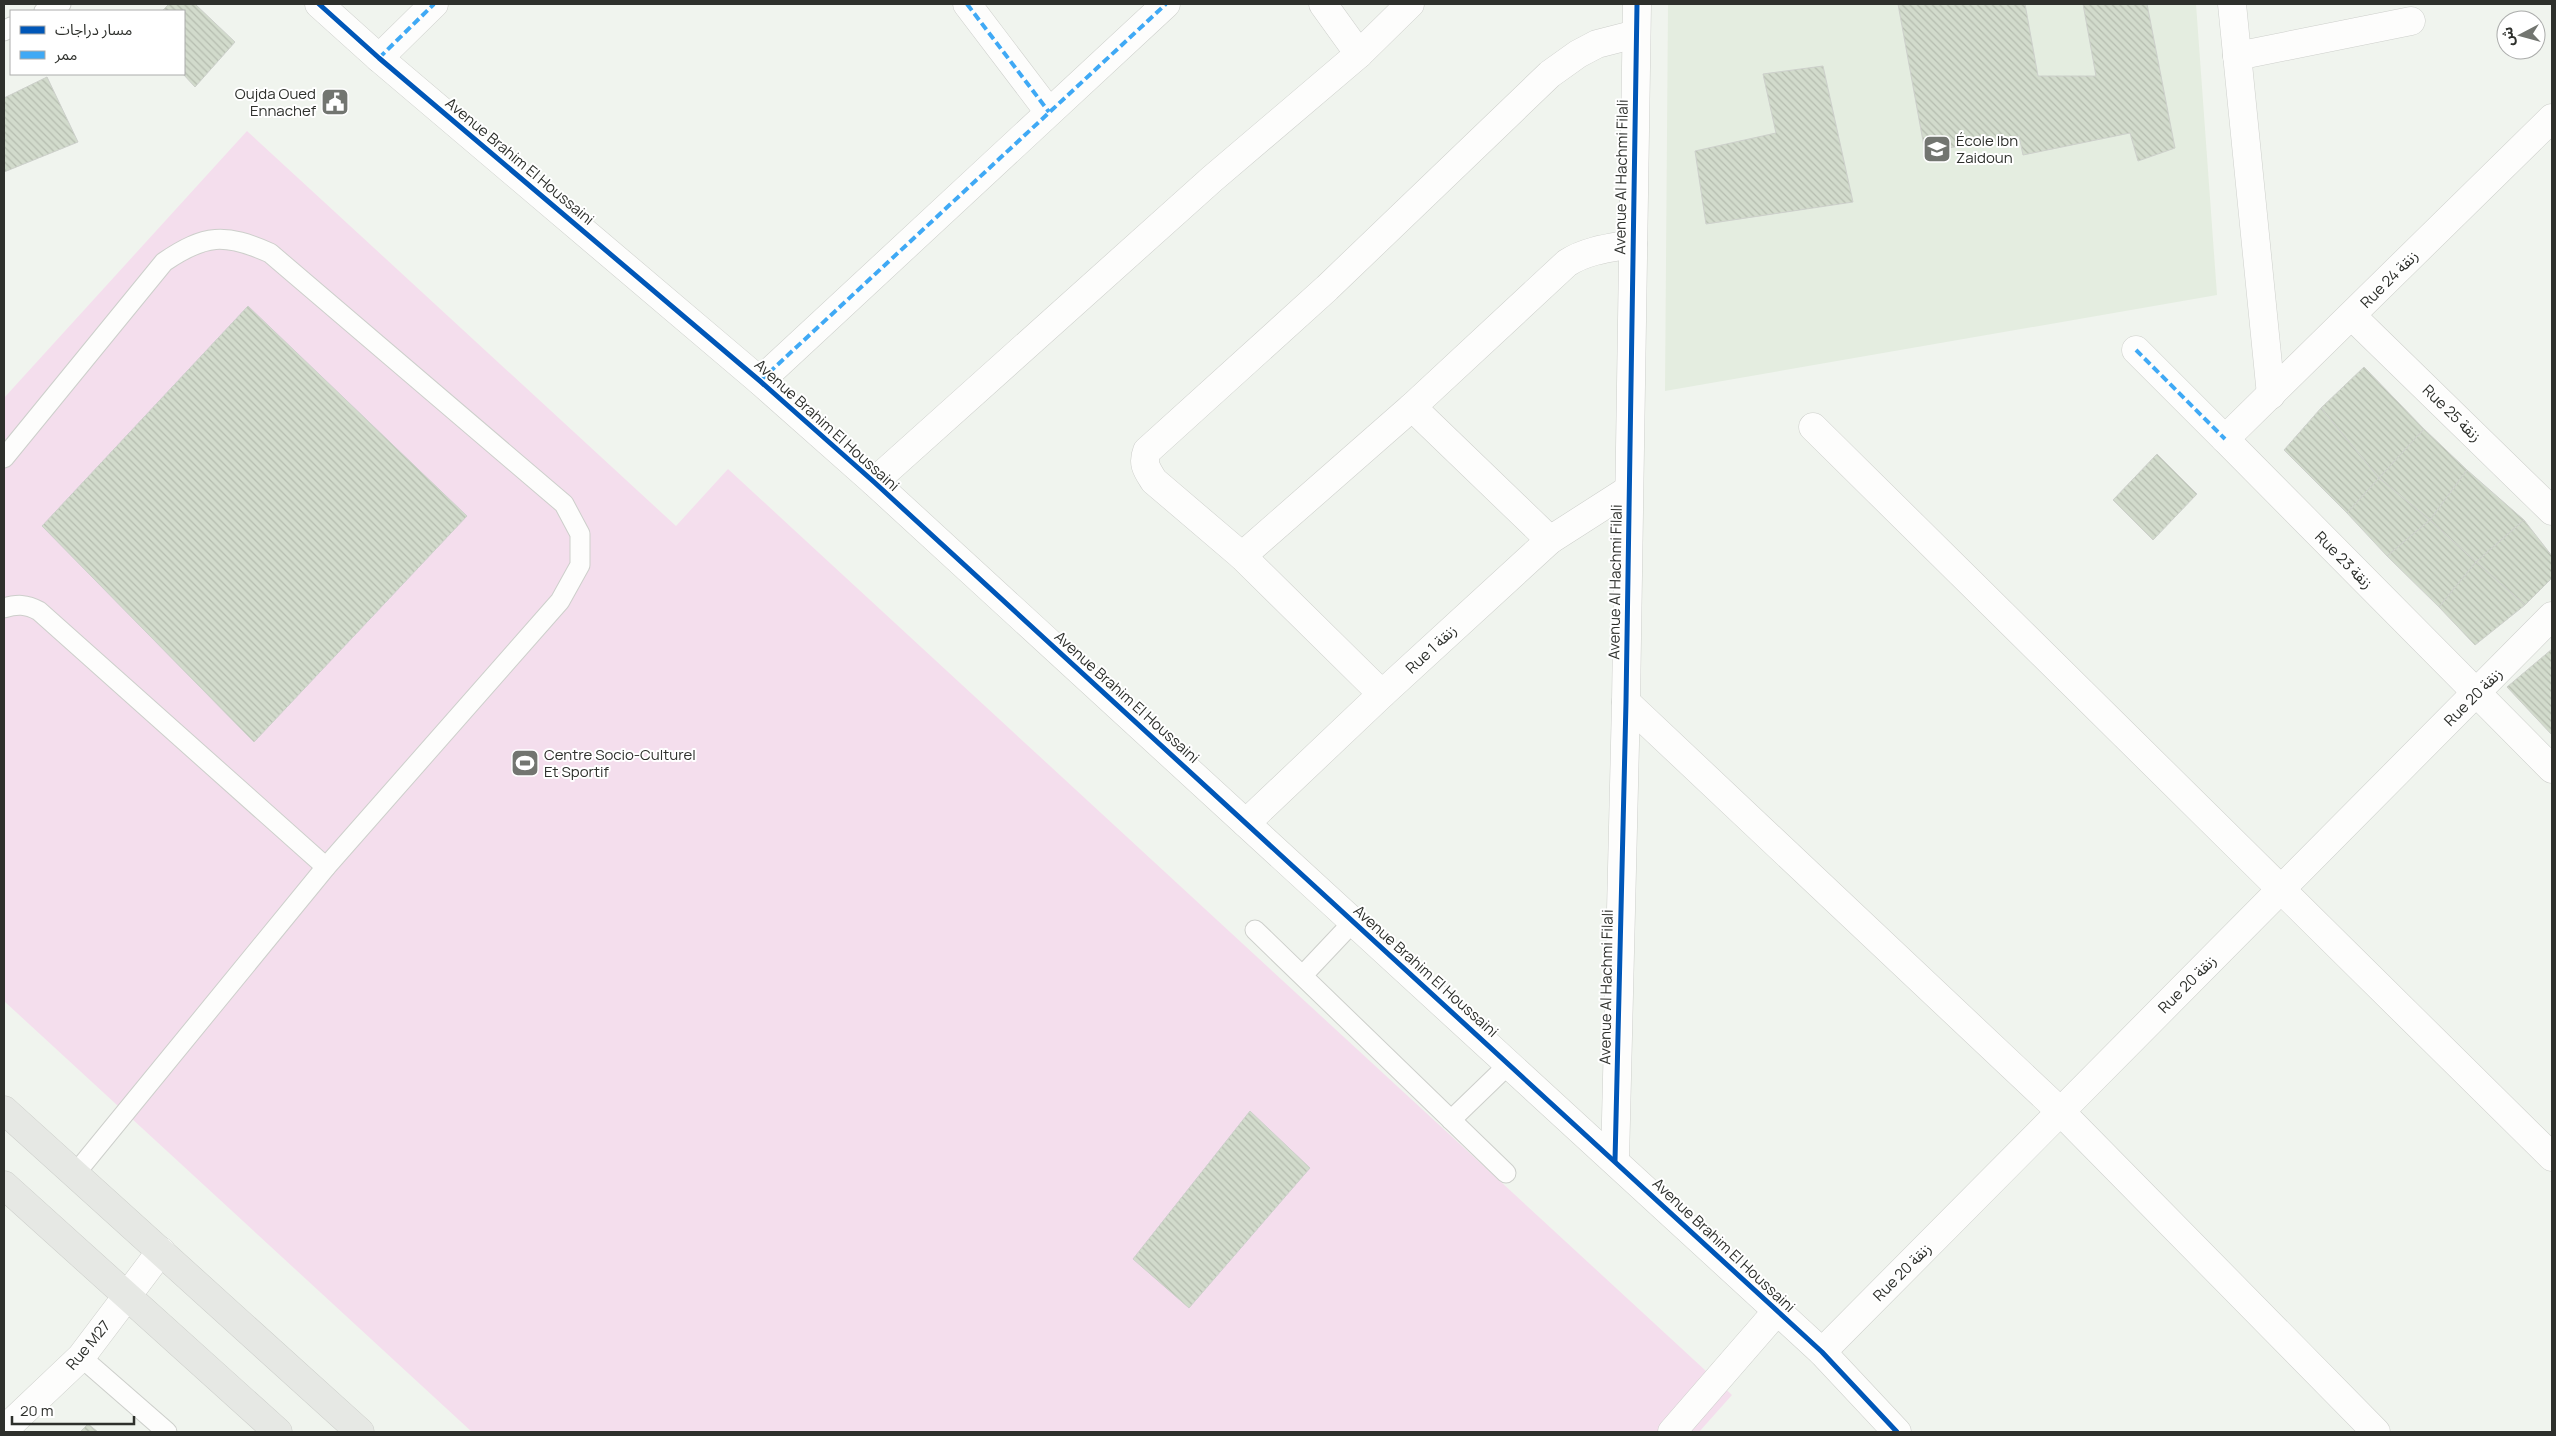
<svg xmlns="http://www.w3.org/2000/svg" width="2556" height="1436" viewBox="0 0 2556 1436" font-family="Manrope,'Noto Sans Arabic',sans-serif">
	<defs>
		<pattern id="building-back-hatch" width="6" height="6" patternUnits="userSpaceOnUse" patternTransform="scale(1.25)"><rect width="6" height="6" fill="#d2dbcc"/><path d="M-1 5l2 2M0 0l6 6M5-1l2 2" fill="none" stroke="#b5bcaf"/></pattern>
	</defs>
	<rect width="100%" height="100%" fill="#f0f4ee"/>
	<path fill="#e4ede0" d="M1668 4H2196L2217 295 1665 391Z"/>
	<path fill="#f4deed" d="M247 131 676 526 728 469 1732 1395 1699 1432H472L4 1001V398Z"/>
	<g fill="url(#building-back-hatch)" stroke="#cdd0cb">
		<path d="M169 4H195L235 42 195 87 183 74 184 11H162Z"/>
		<path d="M1898 4H2025L2038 76H2096L2083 4H2147L2175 148 2138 161 2130 133 2023 155 2019 136 1925 152Z"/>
		<path d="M1823 66 1853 202 1706 224 1695 151 1776 133 1763 74Z"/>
		<path d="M47 77 78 142 4 172V98Z"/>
		<path d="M248 306 467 516 254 742 42 526Z"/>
		<path d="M2364 367 2424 429 2379 478 2321 408Z"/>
		<path d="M2321 408 2379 478 2347 513 2284 450Z"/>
		<path d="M2424 429 2467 470 2430 520 2379 478Z"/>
		<path d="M2157 454 2197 494 2153 540 2113 500Z"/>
		<path d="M2467 470 2524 520 2476 562 2430 520Z"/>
		<path d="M2379 478 2430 520 2387 556 2347 513Z"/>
		<path d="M2430 520 2476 562 2439 607 2387 556Z"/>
		<path d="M2524 520 2552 556V578L2525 605 2476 562Z"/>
		<path d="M2476 562 2525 605 2475 645 2439 607Z"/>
		<path d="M2552 649V735L2507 687Z"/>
		<path d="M1250 1111 1310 1168 1189 1308 1133 1259Z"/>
		<path d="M88 1424 98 1432H80Z"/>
	</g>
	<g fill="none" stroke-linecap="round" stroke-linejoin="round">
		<defs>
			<g id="service">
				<path d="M44 11 61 4"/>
				<path d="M4 31 11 27"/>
				<path d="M4 458 164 262C205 234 225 233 270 253L564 504 580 534V565L560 601 326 867 75 1174"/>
				<path d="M4 608C17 604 26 604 39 611L326 867"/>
				<path d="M1255 930 1506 1173"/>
				<path d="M1303 975 1353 922"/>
				<path d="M1451 1120 1509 1064"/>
				<path d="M81 1357 167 1432"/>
			</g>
			<g id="pedestrian">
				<path d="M967 4 1049 112"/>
				<path d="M2136 350 2225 439"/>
			</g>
			<g id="minor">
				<path d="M1323 4 1359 54"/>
				<path d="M2232 4 2271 395"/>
				<path d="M2237 56 2411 21"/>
				<path d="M379 58 434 4"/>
				<path d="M2552 118 2225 439 2552 769"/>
				<path d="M2352 316 2552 511"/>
				<path d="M760 381 1166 4"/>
				<path d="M1412 407 1550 540"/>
				<path d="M1813 427 2552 1157"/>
				<path d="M874 482 1212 179 1359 54 1410 4"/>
				<path d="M1242 556 1412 407 1567 263C1587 250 1610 248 1633 244"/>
				<path d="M1382 694 1242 556 1154 481C1147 470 1142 464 1147 451L1327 288 1550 74 1578 54 1597 44 1636 34"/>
				<path d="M1626 702 2061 1112 2376 1432"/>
				<path d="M1246 823 1382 694 1550 540 1628 490"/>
				<path d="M1822 1352 2552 616"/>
				<path d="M4 1430 81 1357 161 1251"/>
				<path d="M1672 1432 1777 1311"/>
			</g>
			<g id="tertiary">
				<path d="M319 4 379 58 760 381 874 482 1822 1352 1897 1432"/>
				<path d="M1615 1161 1626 702 1637 4"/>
			</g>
			<g id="primary">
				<path d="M4 1110 360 1432"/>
				<path d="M4 1185 278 1432"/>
			</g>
		</defs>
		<use href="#service" stroke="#cdcfcb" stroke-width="21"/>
		<use href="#pedestrian" stroke="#cdcfcb" stroke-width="29"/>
		<use href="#minor" stroke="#cdcfcb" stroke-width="29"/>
		<use href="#tertiary" stroke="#cdcfcb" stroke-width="29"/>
		<use href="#primary" stroke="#ccceca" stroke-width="29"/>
		<use href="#service" stroke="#fdfdfc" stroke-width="19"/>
		<use href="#pedestrian" stroke="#fdfdfc" stroke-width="28"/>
		<use href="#minor" stroke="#fdfdfc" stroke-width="28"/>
		<use href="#tertiary" stroke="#fdfdfc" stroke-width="28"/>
		<use href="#primary" stroke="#e6e8e4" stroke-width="28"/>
		<g stroke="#3fa9f5" stroke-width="4" stroke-dasharray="8 4" stroke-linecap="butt">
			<path d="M967 4 1049 112"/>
			<path d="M379 58 434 4"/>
			<path d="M2136 350 2225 439"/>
			<path d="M760 381 1166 4"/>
		</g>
		<defs>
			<g id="cycleway">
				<path d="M319 4 379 58 760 381 874 482 1822 1352 1897 1432"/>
				<path d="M1615 1161 1626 702 1637 4"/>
			</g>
		</defs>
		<use href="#cycleway" stroke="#fff" stroke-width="8"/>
		<use href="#cycleway" stroke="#0057b8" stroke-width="5"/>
	</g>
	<defs>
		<symbol id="civic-square" viewBox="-11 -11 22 22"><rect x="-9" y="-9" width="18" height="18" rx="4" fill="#727570" stroke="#fff"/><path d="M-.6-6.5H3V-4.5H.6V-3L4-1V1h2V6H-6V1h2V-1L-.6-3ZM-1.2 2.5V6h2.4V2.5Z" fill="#fff"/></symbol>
		<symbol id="school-square" viewBox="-11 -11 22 22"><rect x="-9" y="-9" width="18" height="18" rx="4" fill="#727570" stroke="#fff"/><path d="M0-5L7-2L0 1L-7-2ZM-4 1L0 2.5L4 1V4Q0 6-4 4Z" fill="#fff"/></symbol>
		<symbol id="stadium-square" viewBox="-11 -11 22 22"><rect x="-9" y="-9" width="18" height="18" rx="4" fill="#727570" stroke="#fff"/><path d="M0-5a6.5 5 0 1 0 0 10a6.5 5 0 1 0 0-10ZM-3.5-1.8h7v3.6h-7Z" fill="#fff"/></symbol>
	</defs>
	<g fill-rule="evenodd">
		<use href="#civic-square" x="319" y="86" width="32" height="32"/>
		<use href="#school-square" x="1921" y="133" width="32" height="32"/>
		<use href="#stadium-square" x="509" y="747" width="32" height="32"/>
	</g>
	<g text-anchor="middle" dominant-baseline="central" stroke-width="4" stroke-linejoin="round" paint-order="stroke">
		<g font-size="15" fill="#2e302c" stroke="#fff" text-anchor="start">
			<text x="316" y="93" text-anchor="end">Oujda Oued<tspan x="316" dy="17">Ennachef</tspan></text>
			<text x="1956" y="140">École Ibn<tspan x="1956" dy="17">Zaidoun</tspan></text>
			<text x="544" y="754">Centre Socio-Culturel<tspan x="544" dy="17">Et Sportif</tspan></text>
		</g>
		<g font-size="15" fill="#2e302c" stroke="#fff">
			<text transform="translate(520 161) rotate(40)">Avenue Brahim El Houssaini</text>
			<text transform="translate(1621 177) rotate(-89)">Avenue Al Hachmi Filali</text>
			<text transform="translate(2389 279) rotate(-45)">Rue 24 زنقة</text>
			<text transform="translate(2452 413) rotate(44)">Rue 25 زنقة</text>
			<text transform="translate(827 425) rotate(42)">Avenue Brahim El Houssaini</text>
			<text transform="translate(2344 560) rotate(45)">Rue 23 زنقة</text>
			<text transform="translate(1615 582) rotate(-89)">Avenue Al Hachmi Filali</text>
			<text transform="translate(1431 649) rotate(-43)">Rue 1 زنقة</text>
			<text transform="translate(1127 697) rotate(42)">Avenue Brahim El Houssaini</text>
			<text transform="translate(2473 697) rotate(-45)">Rue 20 زنقة</text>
			<text transform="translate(1426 971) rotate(42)">Avenue Brahim El Houssaini</text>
			<text transform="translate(2187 984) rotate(-45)">Rue 20 زنقة</text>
			<text transform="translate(1606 987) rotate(-89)">Avenue Al Hachmi Filali</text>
			<text transform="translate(1724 1245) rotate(43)">Avenue Brahim El Houssaini</text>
			<text transform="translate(1902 1272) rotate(-45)">Rue 20 زنقة</text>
			<text transform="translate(88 1345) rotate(-50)">Rue M27</text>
		</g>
	</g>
	<rect width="2556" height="1436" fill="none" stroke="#2e302c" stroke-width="10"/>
	<rect x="10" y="10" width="175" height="65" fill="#ffffff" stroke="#abacab"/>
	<rect x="20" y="26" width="25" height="8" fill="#0057b8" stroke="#abacab"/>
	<text x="55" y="35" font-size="15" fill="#2e302c">مسار دراجات</text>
	<rect x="20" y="51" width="25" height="8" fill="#3fa9f5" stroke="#abacab"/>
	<text x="55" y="60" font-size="15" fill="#2e302c">ممر</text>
	<g transform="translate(2521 35) rotate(264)"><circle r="24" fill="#ffffff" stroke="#abacab"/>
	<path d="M0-4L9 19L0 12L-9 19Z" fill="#727570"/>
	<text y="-8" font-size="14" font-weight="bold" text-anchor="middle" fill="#2e302c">ش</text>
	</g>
	<path d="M12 1416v8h122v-8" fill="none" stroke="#2e302c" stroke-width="2.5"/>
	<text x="20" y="1416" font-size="15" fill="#2e302c" stroke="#ffffff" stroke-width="4" paint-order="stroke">20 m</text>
</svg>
